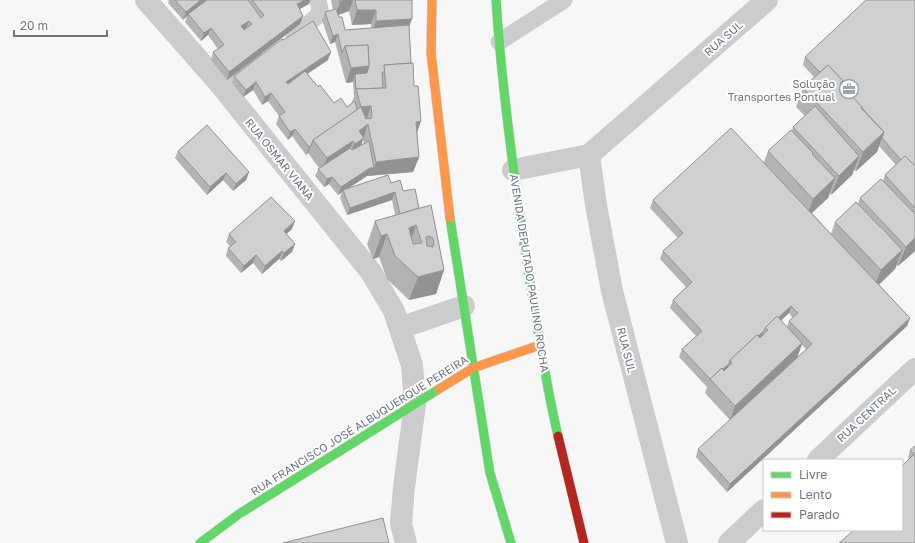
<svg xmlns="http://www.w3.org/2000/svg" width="915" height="543" viewBox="0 0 915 543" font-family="'Golos Text',sans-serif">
	<rect width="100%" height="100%" fill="#f7f7f7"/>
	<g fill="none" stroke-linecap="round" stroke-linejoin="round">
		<defs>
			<g id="fast">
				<path d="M496 0C502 90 514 179 528 269 537 325 545 381 558 436"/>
				<path d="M450 218 490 473 511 543"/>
				<path d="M200 543 239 514 439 389"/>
			</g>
			<g id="slow">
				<path d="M432 0 431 53 450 218"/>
				<path d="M439 389 473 368 540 345"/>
			</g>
			<path id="jam" d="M558 436 584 543"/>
		</defs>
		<use href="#fast" stroke="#d4d5d6" stroke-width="10"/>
		<use href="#slow" stroke="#d4d5d6" stroke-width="10"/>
		<use href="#jam" stroke="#d4d5d6" stroke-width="10"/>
		<g stroke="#ccccce" stroke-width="17">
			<path d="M294 35 320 14V10L318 0"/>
			<path d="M499 42 564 0"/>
			<path d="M220 84 258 61"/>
		</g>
		<g stroke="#ccccce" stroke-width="22">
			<path d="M146 0 220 84 371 272 394 311 412 365 415 404 404 487 401 524 406 543"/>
			<path d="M589 155 596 205 612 291 677 543"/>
			<path d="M513 170 589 155 767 0"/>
			<path d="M400 328 464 306"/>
			<path d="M818 460 915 369"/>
			<path d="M729 543 764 510"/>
		</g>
		<use href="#fast" stroke="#63d668" stroke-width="9"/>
		<use href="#slow" stroke="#ff974d" stroke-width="9"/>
		<use href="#jam" stroke="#b3261e" stroke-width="9"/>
	</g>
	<g fill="#b2b3b4" fill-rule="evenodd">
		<path d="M167 0H310L309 4 300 9 303 16 300 24 227 80 211 60 213 52 218 49 208 35 201 41 185 22 187 16 183 20 168 3 169 1Z"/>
		<path d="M331 0H412L409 25 411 63 419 157 413 172 367 176 349 188 391 183 403 191 419 208 431 205 444 270 436 294 409 300 387 279 379 257 373 259 367 244 375 221 395 215 392 200 347 215 340 198 342 192 338 195 329 184 324 187 315 176 319 168 308 153 306 155 292 136 288 140 276 124 279 116 268 101 262 105 253 90 243 97 232 83 234 76 283 40 328 60 307 74 318 87 334 103 347 107 351 104 354 97 353 82 346 83 335 42 330 44 322 20 325 12 333 10ZM349 11 352 25 371 24V28L345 30 338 15ZM363 139 364 143 361 145Z"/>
		<path d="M915 0V251L898 266 897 265 895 269 879 285 910 318 907 326 727 492 696 457 698 449 730 420 705 393 707 387 679 357 682 349 696 336 670 308 673 300 686 287 660 259 663 251 678 238 650 208 653 200 764 162 768 151 792 131 793 127 805 116 796 107 803 88 814 77 803 65 805 57ZM879 146 896 165 885 175 883 181 860 198 858 204 835 222 831 234 812 213 828 198 830 193 831 195 852 175 854 170 856 171 877 152ZM789 313 793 318 789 321 787 327 781 320ZM802 345 806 349 797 358Z"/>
		<path d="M178 151 249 172 246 180 233 191 223 180 207 195 175 158Z"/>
		<path d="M292 229 286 234 295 244 292 252 281 261 279 259 262 274 253 263 241 273 226 256 228 248 230 246 226 242 229 234Z"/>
		<path d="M915 446V543L902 530 909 459 908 458 910 450Z"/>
	</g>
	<g fill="#919292">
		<path d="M201 0H207L188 14 187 16 183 20 186 12Z"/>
		<path d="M305 0H310L309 4 294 12 297 4Z"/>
		<path d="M345 0H353L349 11 335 16 340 2Z"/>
		<path d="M357 10H376L371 24 352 25Z"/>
		<path d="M303 16 300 24 227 80 229 72Z"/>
		<path d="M412 19 407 33 371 36 376 21Z"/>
		<path d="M249 21 246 29 239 34 241 26Z"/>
		<path d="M211 28 208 35 201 41 204 33Z"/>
		<path d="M338 34 335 42 330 44 333 36Z"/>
		<path d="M331 52 328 60 283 90 286 82Z"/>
		<path d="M369 66 364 81 355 74 353 82 346 83 351 68Z"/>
		<path d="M256 82 253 90 243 97 246 90Z"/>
		<path d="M271 93 268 101 262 105 265 97Z"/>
		<path d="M371 106 366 121 361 107Z"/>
		<path d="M421 121 416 136V122Z"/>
		<path d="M368 124 359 152 349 158 359 131Z"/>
		<path d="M295 129 292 136 288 140 290 132Z"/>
		<path d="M884 132 877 152 856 171 863 152Z"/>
		<path d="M353 141 347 156 322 172 327 158Z"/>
		<path d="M311 146 308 153 306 155 309 147Z"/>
		<path d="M859 156 852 175 831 195 839 176Z"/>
		<path d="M419 157 413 172 367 176 344 191 343 190 342 192 338 195 341 187 370 168H374L376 162Z"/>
		<path d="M249 172 246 180 233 191 236 184Z"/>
		<path d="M226 173 223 180 207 195 210 187Z"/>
		<path d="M332 177 329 184 324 187 327 179Z"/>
		<path d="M835 178 828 198 806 218 813 199Z"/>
		<path d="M395 192 392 200 347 215 350 208Z"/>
		<path d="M295 221 292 229 281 239 284 231Z"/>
		<path d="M416 225 408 248 403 226Z"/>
		<path d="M387 234 379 257 373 259 381 236Z"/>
		<path d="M915 238V251L898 266 906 247Z"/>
		<path d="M295 244 292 252 281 261 284 253Z"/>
		<path d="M902 250 895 269 873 290 881 270Z"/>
		<path d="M282 251 279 259 262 274 265 266Z"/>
		<path d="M256 255 253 263 241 273 244 266Z"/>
		<path d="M444 270 436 294 409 300 418 277Z"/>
		<path d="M791 306 789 313 767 334 768 330 766 329Z"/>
		<path d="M910 318 907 326 727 492 730 484Z"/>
		<path d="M764 331 761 339 732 363 731 361Z"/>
		<path d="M802 343 797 358 730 421 735 406Z"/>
		<path d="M729 364 726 371 711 380Z"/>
	</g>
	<g fill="#cfd0d1" stroke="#919292" fill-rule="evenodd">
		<path d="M175 0H201L186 12Z"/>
		<path d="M207 0H248L261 18 264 15 252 0H305L297 4 303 16 229 72 213 52 224 45 211 28 204 33 188 14ZM249 21 252 24 244 30 241 26Z"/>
		<path d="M340 0H345L340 2Z"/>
		<path d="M355 0H412V19L376 21V10H357Z"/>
		<path d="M866 0H915V166L905 156 901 160 882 138 884 132 862 108V107L841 85 843 81 828 65 820 72 805 57Z"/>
		<path d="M336 9 339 17H342L345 30 409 25 411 63 384 65 385 72H382L383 88 356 89 355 74 367 73 369 66 368 45 345 46 342 53 338 34 333 36 325 12Z"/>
		<path d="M313 21 331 52 286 82 288 84 305 71 318 87 320 85 334 103 341 98 347 107 355 101 357 110 313 140 311 146 309 147 295 129 290 132 279 116 285 112 271 93 265 97 256 82 246 90 234 76 282 39 283 40Z"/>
		<path d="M368 45 369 66 351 68 345 46Z"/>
		<path d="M413 63 414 86H418L421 121 416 122 419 157 376 162 368 124 359 131 364 138 355 144 353 141 327 158 313 140 361 107 356 89 386 88 384 65ZM371 106 372 118 366 119 361 107Z"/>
		<path d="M828 65 843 81 840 83 862 107 861 108 884 132 863 152 803 88Z"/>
		<path d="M815 106 859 156 839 176 793 127Z"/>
		<path d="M207 125 249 172 236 184 226 173 210 187 178 151Z"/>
		<path d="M731 128 910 318 730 484 698 449 812 344 789 321 798 313 791 306 778 318 777 316 765 328 764 331 758 336 757 335 730 360 729 364 723 369 722 368 710 379 682 349 702 331 673 300 692 282 663 251 683 233 653 200Z"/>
		<path d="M791 130 813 153 812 154 835 178 813 199 768 151Z"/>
		<path d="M369 141 374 168H370L341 187 332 177 327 179 318 169 350 148 352 150Z"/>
		<path d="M905 156 915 166V208L885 175Z"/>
		<path d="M388 175 391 183 400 180 403 191 415 189 419 208 400 214 395 192 350 208 343 190Z"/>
		<path d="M881 179 915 214V238L906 247 860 198Z"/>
		<path d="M271 197 295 221 284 231 295 244 284 253 282 251 265 266 256 255 244 266 228 248 236 242 229 234Z"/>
		<path d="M856 202 880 227V226L902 250 881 270 835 222Z"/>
		<path d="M431 205 444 270 418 277 395 256 387 234 381 236 375 221ZM416 225 422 243 413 244 409 228ZM429 236 433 238 434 245H433V247L427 246 426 237Z"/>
		<path d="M777 316 802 343 735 406 710 379 722 368 724 371 732 363 730 360 757 335 760 338 768 330 765 328Z"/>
		<path d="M915 446V455L910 450Z"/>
		<path d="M913 455 915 457V543H839L854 530H902V466Z"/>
		<path d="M383 518 389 543H283Z"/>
	</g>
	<defs>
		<symbol id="office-ring" viewBox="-11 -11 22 22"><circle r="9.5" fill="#fff" stroke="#9ba2ad" stroke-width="1.5"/><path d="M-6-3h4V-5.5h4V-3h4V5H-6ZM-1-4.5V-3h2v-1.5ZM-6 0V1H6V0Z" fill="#9ba2ad"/></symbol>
	</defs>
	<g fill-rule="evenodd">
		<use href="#office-ring" x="838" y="78" width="22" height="22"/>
	</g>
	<g text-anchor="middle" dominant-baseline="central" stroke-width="4" stroke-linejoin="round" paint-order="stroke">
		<g font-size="11" fill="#6a7585" stroke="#fff">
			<text transform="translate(723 38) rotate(-41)">RUA SUL</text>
			<text transform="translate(280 159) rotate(51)">RUA OSMAR VIANA</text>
			<text transform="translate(530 273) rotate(81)">AVENIDA DEPUTADO PAULINO ROCHA</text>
			<text transform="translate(627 350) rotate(76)">RUA SUL</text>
			<text transform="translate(866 414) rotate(-43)">RUA CENTRAL</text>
			<text transform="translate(359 425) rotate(-32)">RUA FRANCISCO JOSÉ ALBUQUERQUE PEREIRA</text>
		</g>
		<g font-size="11" fill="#6a7585" stroke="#fff" text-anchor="end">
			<text x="835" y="83">Solução<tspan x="835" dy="13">Transportes Pontual</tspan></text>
		</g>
	</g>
	<rect x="763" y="459" width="140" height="72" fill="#ffffff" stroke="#c3c8ce"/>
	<rect x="771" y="472" width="20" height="6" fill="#63d668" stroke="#c3c8ce"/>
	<text x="799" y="479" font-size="12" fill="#6a7585">Livre</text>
	<rect x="771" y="492" width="20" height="6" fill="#ff974d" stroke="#c3c8ce"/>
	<text x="799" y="499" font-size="12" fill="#6a7585">Lento</text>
	<rect x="771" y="512" width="20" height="6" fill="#b3261e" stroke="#c3c8ce"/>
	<text x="799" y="519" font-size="12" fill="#6a7585">Parado</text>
	<path d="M14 30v6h93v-6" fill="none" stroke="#6a7585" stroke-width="2"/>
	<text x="20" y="30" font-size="12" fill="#6a7585" stroke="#ffffff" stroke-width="3" paint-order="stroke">20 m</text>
</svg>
